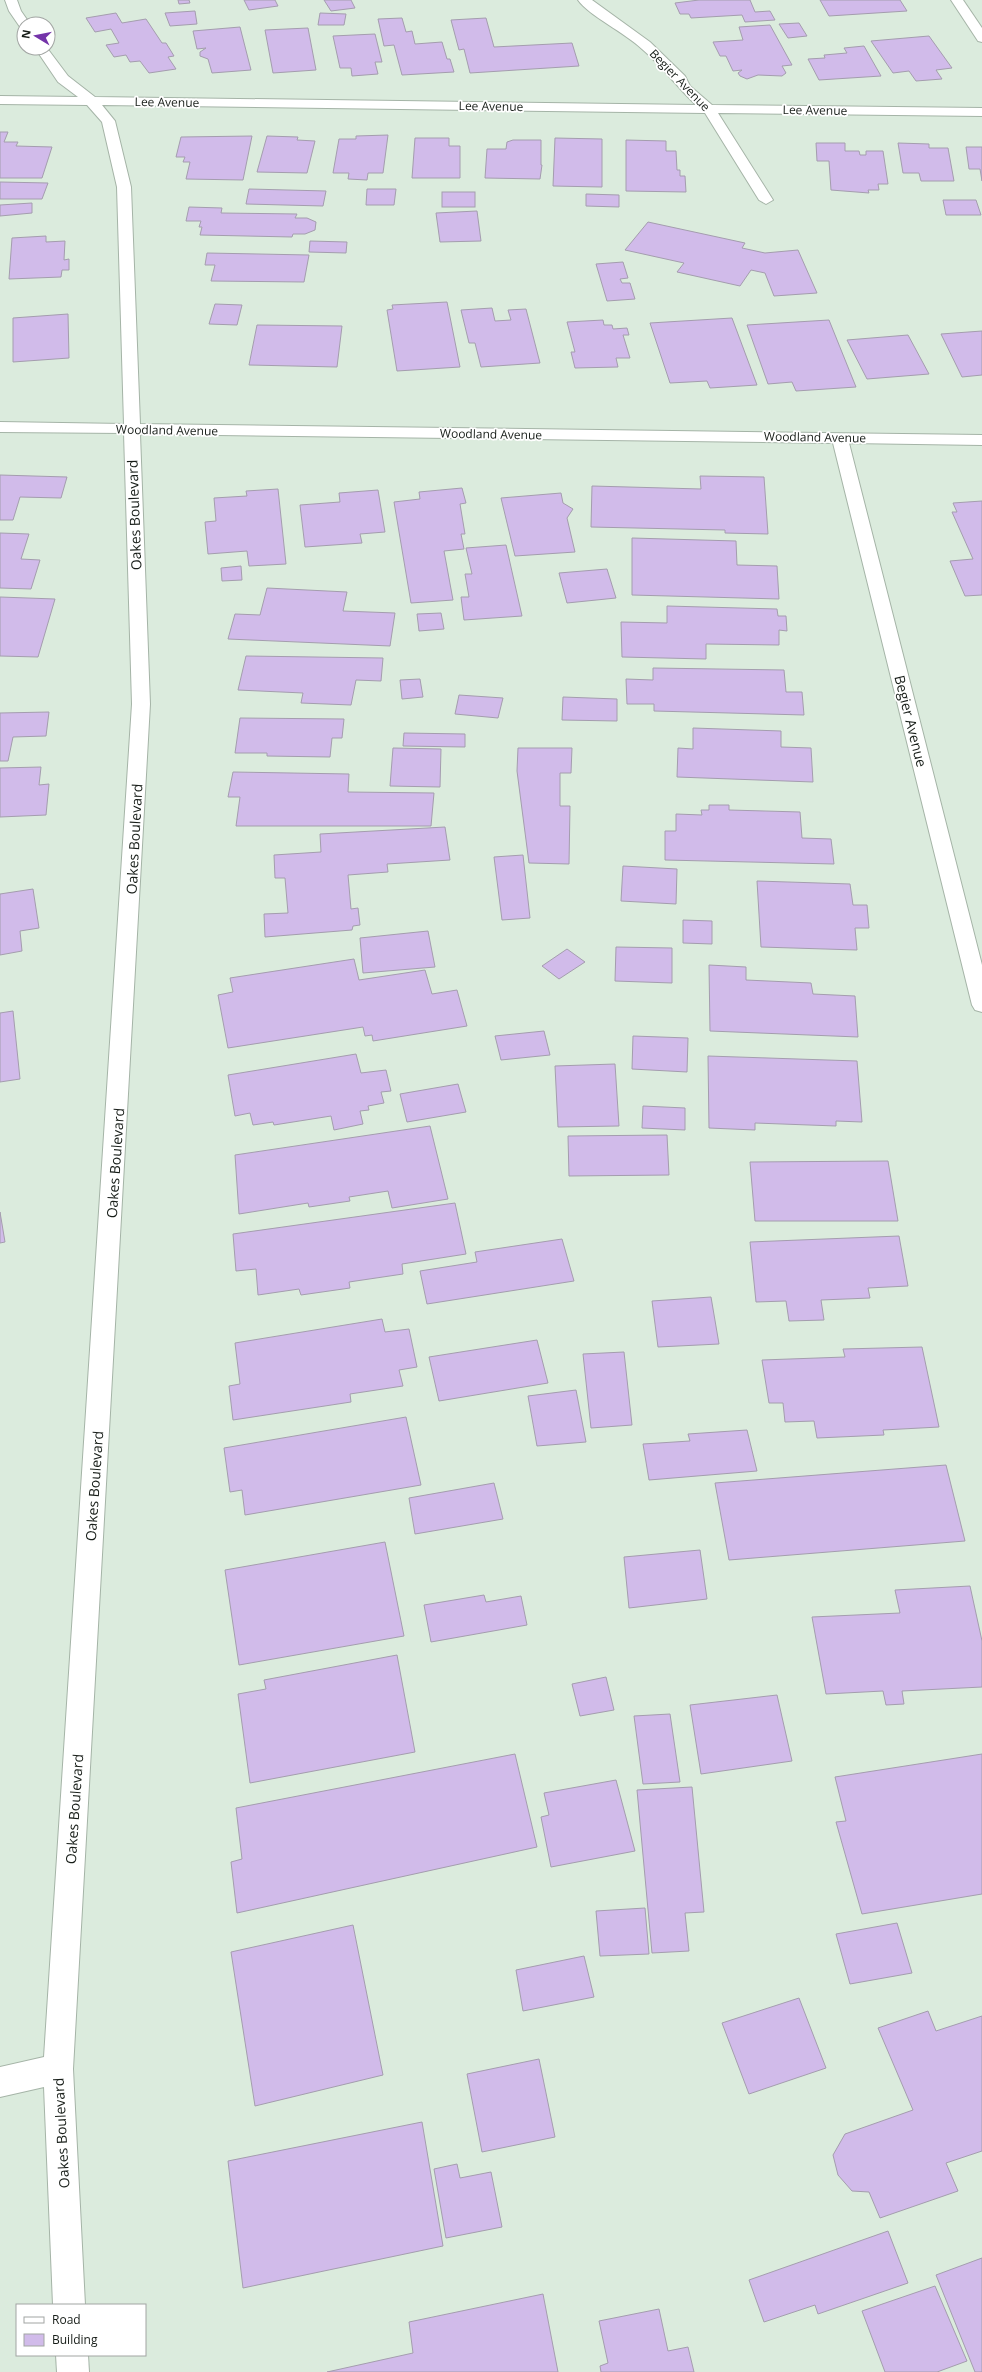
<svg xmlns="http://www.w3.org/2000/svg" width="982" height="2372" viewBox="0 0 982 2372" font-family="'Open Sans',sans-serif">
	<rect width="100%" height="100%" fill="#dbebdd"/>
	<g fill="#d1bbea" stroke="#a49dae">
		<path d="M178 0H189L190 3 179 4Z"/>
		<path d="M244 0H275L278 6 249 10Z"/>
		<path d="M324 0H351L355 8 331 11Z"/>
		<path d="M699 0H750L755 12 770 11 775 20 745 22 742 15 691 18 689 14H680L675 3Z"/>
		<path d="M820 0H900L907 11 829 16Z"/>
		<path d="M195 11 197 24 170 26 165 13Z"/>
		<path d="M116 13 122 23 146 19 162 43H166L174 56 168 57 176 69 149 73 140 61 130 62 126 55 114 57 106 45 119 43 111 29 95 32 86 18Z"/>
		<path d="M320 13 346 14 344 25H318Z"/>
		<path d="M402 18 406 32 412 31 415 44 442 42 447 59H450L454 72 402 75 394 45 384 46 378 19Z"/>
		<path d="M486 18 494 47 572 43 579 66 470 73 464 49 459 50 451 20Z"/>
		<path d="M799 23 807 36 788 38 779 24Z"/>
		<path d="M770 25 792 65 782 66 786 73 782 76 758 75 747 79 740 76 738 73 742 70 733 71 726 56H720L713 42 743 40 739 27Z"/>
		<path d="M240 27 251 70 212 73 208 59 200 56V52L206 48 197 49 193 31Z"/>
		<path d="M308 28 316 70 273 73 265 30Z"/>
		<path d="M375 34 382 62H375L378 74 352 76 351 68H340L333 36Z"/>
		<path d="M929 36 952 68 936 70 942 79 916 81 909 71 893 73 871 41Z"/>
		<path d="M864 46 881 76 819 80 808 59 825 58 824 55 847 53 844 48Z"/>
		<path d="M0 132H8L4 142H18L16 146 52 147 42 178H0Z"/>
		<path d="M388 135 383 173H368L367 180 348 179 349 173H333L339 139H356V136Z"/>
		<path d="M252 136 243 180 186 179 190 162H183L185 157H176L181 137Z"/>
		<path d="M267 136 298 137 297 140 315 141 307 173 257 172Z"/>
		<path d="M415 138H449V146H460V178H412Z"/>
		<path d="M555 138 602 139V187L553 186Z"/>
		<path d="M513 140H541V165H542L540 179 485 178 487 149H506L507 142Z"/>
		<path d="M626 140 666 141V151H676L677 170H680V176H685L686 192 626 191Z"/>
		<path d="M816 143H845V151H859L860 155H866V151H883L888 184H878L879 190H868L869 193 831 190 829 161H817Z"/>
		<path d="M898 143 929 144V148H948L954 181H921L919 173H903Z"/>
		<path d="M966 147H982V181L980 169H969Z"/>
		<path d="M0 182 48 183 42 199H0Z"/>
		<path d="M249 189 326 191 323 206 246 204Z"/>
		<path d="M367 189H396L394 205H366Z"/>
		<rect x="442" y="192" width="33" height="15"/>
		<path d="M586 194 619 195V207L586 206Z"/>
		<path d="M943 200H976L981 215H946Z"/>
		<path d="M32 203V213L0 216V205Z"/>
		<path d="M189 207 222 208 221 213 297 214 295 218H307L316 222 315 230 305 234H293L292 237 200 235 202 227H199L201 221H186Z"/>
		<path d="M477 211 481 241 440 242 436 213Z"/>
		<path d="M648 222 745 243 742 248 765 253 798 250 817 293 774 296 765 273 751 270 740 286 677 272 684 263 625 250Z"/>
		<path d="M46 236V242L65 241 64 260 69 259V270H62L61 277 9 279 12 238Z"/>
		<path d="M310 241 347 242 346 253 309 252Z"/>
		<path d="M207 253 309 255 304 282 211 281 215 265H205Z"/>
		<path d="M623 262 628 278 620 279 622 283H630L635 299 607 301 596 264Z"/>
		<path d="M447 302 460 367 397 371 387 310 393 309 392 305Z"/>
		<path d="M215 304 242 305 237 325 209 324Z"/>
		<path d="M492 308 495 321 511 320 508 310 526 309 540 363 481 367 475 343H469L461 310Z"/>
		<path d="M68 314 69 358 13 362V318Z"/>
		<path d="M732 318 757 385 710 388 707 381 670 383 650 323Z"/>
		<path d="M603 320 604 325H612L613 329 627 328 629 335H623L630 358H616L618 367 575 368 571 352H575L567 322Z"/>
		<path d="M829 320 856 387 796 391 792 382 768 384 747 325Z"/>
		<path d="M257 325 342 326 337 367 249 365Z"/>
		<path d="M982 331V375L962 377 941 334Z"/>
		<path d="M908 335 929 374 867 379 847 340Z"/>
		<path d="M0 475 67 477 61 498 20 497 13 520H0Z"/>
		<path d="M700 476 764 477 768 534 725 533V530L591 527 592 486 701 489Z"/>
		<path d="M462 488 466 503 460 504 465 534H461L464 549 444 551 453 600 411 603 394 502 420 499 419 492Z"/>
		<path d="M278 489 286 564 249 566 247 551 208 554 205 522 216 521 214 498 247 496 246 491Z"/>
		<path d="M378 490 385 532 360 534 362 543 305 547 300 505 340 502 339 493Z"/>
		<path d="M561 493 563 503 573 509 567 518 575 552 515 556 501 498Z"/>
		<path d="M982 501V595L965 596 950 561 973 559 952 512H957L953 503Z"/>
		<path d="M0 533 29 534 21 559 40 560 31 589 0 588Z"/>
		<path d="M632 538 736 541 737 565 777 566 779 599 632 595Z"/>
		<path d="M506 545 522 616 464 620 461 597H469L465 574H472L466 548Z"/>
		<path d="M241 566 242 580 222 581 221 568Z"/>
		<path d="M607 569 616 598 567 603 559 573Z"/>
		<path d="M267 588 347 592 343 611 395 613 390 646 228 639 235 614 260 615Z"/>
		<path d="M0 597 55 599 38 657 0 656Z"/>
		<path d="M667 606 777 609 778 616H786L787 631 779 630V645L706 644V659L622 657 621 622 667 623Z"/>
		<path d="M441 613 444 629 419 631 417 614Z"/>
		<path d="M246 656 383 658 381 681 356 680 351 705 301 703 303 693 238 690Z"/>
		<path d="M653 668 784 670 786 692H802L804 715 654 711V704H627L626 679 653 680Z"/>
		<path d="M420 679 423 697 402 699 400 680Z"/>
		<path d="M459 695 503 698 498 718 455 714Z"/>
		<path d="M563 697 617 699V721L562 720Z"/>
		<path d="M49 712 46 736 13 737 8 761H0V713Z"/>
		<path d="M240 718 344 719 342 738H332L330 757 267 756V753H235Z"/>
		<path d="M693 728 781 731V747L811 748 813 782 677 777 678 748 693 749Z"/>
		<path d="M404 733 465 734V747L403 746Z"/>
		<path d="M393 748 441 749 440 787 390 786Z"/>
		<path d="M518 748H572L571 773H560V806H570L569 864 529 863 517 771Z"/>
		<path d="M41 767 39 785 49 784 46 815 0 817V768Z"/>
		<path d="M233 772 349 774 348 792 434 793 431 826H236L240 797H228Z"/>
		<path d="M709 805H729V810L800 812 802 838 831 839 834 864 665 860V831H676V814L702 815 701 810H709Z"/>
		<path d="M445 827 450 860 387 864 388 872 348 875 351 909 358 908 360 925 353 926 352 930 265 937 264 914 288 913 285 878H275L274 855 321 852 320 834Z"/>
		<path d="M523 855 530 918 502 920 494 857Z"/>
		<path d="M623 866 677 869 676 904 621 901Z"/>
		<path d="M757 881 850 884 853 905H867L869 928H855L857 950 761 947Z"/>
		<path d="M33 889 39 928 20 931 22 951 0 955V894Z"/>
		<path d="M683 920 712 921V944L683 943Z"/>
		<path d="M428 931 435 967 363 973 360 938Z"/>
		<path d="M616 947 672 948V983L615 981Z"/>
		<path d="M567 949 585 962 559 979 542 966Z"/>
		<path d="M354 959 359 980 425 970 432 994 457 990 467 1026 373 1041 372 1035 365 1036 363 1027 228 1048 218 995 233 992 230 978Z"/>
		<path d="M709 965 746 967V980L811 983 813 994 855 996 858 1037 710 1031Z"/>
		<path d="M13 1011 20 1079 0 1082V1013Z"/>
		<path d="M544 1031 550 1055 501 1060 495 1036Z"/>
		<path d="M633 1036 688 1038 687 1072 632 1069Z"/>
		<path d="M356 1054 361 1073 386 1070 391 1091 381 1092 384 1103 368 1106 369 1110 360 1111 363 1124 334 1130 331 1116 274 1125 273 1122 253 1125 250 1113 235 1116 228 1075Z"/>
		<path d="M708 1056 857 1061 862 1122 836 1121V1126L755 1123V1130L709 1128Z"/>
		<path d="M615 1064 619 1126 558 1127 555 1066Z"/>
		<path d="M458 1084 466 1112 407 1122 400 1094Z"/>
		<path d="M643 1106 685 1108V1130L642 1128Z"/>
		<path d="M430 1126 448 1199 392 1208 388 1191 349 1197 350 1201 309 1207 308 1203 239 1214 235 1155Z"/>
		<path d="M667 1135 669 1175 569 1176 568 1136Z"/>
		<path d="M888 1161 898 1221H755L750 1162Z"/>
		<path d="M455 1203 466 1254 402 1264 403 1274 349 1282 350 1288 301 1295 299 1289 258 1295 256 1269 236 1271 233 1234Z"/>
		<path d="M0 1212 5 1242 0 1243Z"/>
		<path d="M899 1236 908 1286 868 1288 870 1298 821 1300 824 1320 789 1321 786 1301 756 1302 750 1242Z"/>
		<path d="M562 1239 574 1281 427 1304 420 1271 477 1262 475 1252Z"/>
		<path d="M711 1297 719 1344 658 1347 652 1301Z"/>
		<path d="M382 1319 385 1332 409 1329 417 1367 399 1370 403 1386 350 1394 351 1402 233 1420 229 1386 240 1384 235 1343Z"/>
		<path d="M537 1340 548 1383 439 1401 429 1357Z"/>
		<path d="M922 1347 939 1427 883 1430 884 1435 817 1438 814 1421 785 1422 783 1403H769L762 1360 845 1357 843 1349Z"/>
		<path d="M624 1352 632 1425 591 1428 583 1354Z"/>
		<path d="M576 1390 586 1442 537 1446 528 1396Z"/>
		<path d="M406 1417 421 1485 245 1515 242 1490 230 1492 224 1448Z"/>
		<path d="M747 1430 757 1471 649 1480 643 1444 690 1441 688 1434Z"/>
		<path d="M946 1465 965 1541 729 1560 715 1483Z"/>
		<path d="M494 1483 503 1519 415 1534 409 1498Z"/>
		<path d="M385 1542 404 1636 239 1665 225 1570Z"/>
		<path d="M700 1550 707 1599 629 1608 624 1557Z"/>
		<path d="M970 1586 982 1641V1687L902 1691 904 1704 886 1705 883 1691 826 1694 812 1617 900 1613 895 1590Z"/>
		<path d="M484 1595 486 1602 521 1596 527 1625 431 1642 424 1605Z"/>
		<path d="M397 1655 415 1752 250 1783 238 1694 266 1689 264 1680Z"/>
		<path d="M606 1677 614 1710 580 1716 572 1684Z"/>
		<path d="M777 1695 792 1761 701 1774 690 1705Z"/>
		<path d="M670 1714 680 1782 643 1784 634 1716Z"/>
		<path d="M515 1754 537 1847 237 1913 231 1862 242 1859 236 1808Z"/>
		<path d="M982 1754V1894L862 1914 836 1822 846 1821 835 1777Z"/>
		<path d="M616 1780 635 1851 551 1867 541 1817 549 1815 544 1793Z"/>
		<path d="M692 1787 704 1912 685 1913 689 1951 652 1953 637 1790Z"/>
		<path d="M645 1908 649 1954 600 1956 596 1911Z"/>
		<path d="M897 1923 912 1973 850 1984 836 1934Z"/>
		<path d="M353 1925 383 2075 255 2106 231 1952Z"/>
		<path d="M584 1956 594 1997 523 2011 516 1970Z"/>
		<path d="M799 1998 826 2068 749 2094 722 2023Z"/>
		<path d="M928 2011 936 2031 982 2016V2151L946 2163 958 2191 880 2218 869 2192 852 2191 838 2175 833 2155 845 2134 913 2110 878 2028Z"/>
		<path d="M539 2059 555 2137 482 2152 467 2074Z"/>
		<path d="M422 2122 443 2246 243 2288 228 2161Z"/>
		<path d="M457 2164 460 2178 491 2172 502 2227 446 2238 434 2169Z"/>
		<path d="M888 2231 908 2283 818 2314 815 2305 764 2322 749 2280Z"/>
		<path d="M982 2258V2372H975L936 2275Z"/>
		<path d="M935 2286 967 2361 937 2372H885L862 2311Z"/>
		<path d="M543 2294 558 2372H327L413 2353 409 2322Z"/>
		<path d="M659 2309 668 2351 688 2347 694 2372H601L600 2366 608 2363 599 2321Z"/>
	</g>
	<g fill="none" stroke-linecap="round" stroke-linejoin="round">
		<defs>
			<g id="minor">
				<path d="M5 0H17L21 11 30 24H24V28L20 27 9 11Z"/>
				<path d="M578 0H592L650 42 685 76 690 86 712 105 982 108V116L718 113 773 200 766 204 759 200 705 113 102 105 115 121 131 187 140 424 982 435V445L849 443 982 965V1012L975 1010 972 1005 833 443 140 434 150 704 73 2069 85 2305H53L44 2087 0 2097V2067L44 2057 132 704 124 433 0 432V422L124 424 117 187 102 122 87 105 0 104V96L78 97 58 82 35 48H47L68 76 95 97 696 105C677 87 662 66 642 49 627 34 588 15 578 0Z"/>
				<path d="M951 0H963L982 28V42L978 41Z"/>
				<path d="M56 2355H88L89 2372H57Z"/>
			</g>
		</defs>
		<use href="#minor" stroke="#a5b4a7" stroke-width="2"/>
		<use href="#minor" fill="#fff" fill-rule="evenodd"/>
	</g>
	<g text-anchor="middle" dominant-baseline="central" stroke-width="3.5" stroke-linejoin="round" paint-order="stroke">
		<g font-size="12" fill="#171d18" stroke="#fff">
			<text transform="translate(680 80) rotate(46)">Begier Avenue</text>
			<text transform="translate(167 102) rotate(1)">Lee Avenue</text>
			<text transform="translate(491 106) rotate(1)">Lee Avenue</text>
			<text transform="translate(815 110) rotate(1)">Lee Avenue</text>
			<text transform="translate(167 430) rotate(1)">Woodland Avenue</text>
			<text transform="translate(491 434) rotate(1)">Woodland Avenue</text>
			<text transform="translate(815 437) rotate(1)">Woodland Avenue</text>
		</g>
		<g font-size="14" fill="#171d18" stroke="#fff">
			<text transform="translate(134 515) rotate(-92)">Oakes Boulevard</text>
			<text transform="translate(911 721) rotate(76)">Begier Avenue</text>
			<text transform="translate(134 839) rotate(-87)">Oakes Boulevard</text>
			<text transform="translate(115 1163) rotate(-86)">Oakes Boulevard</text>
			<text transform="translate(94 1486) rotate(-86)">Oakes Boulevard</text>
			<text transform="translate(74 1809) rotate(-86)">Oakes Boulevard</text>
			<text transform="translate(61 2133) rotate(-93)">Oakes Boulevard</text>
		</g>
	</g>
	<rect x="16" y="2304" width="130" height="52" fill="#ffffff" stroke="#a2a5a3"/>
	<rect x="24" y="2317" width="20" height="6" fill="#ffffff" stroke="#a2a5a3"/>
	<text x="52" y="2324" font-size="12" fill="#171d18">Road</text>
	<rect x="24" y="2334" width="20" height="12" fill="#d1bbea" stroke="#a2a5a3"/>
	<text x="52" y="2344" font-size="12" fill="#171d18">Building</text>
	<g transform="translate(36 36) rotate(280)"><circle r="19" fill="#ffffff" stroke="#a2a5a3"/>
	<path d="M0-3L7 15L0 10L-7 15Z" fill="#7434a9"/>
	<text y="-6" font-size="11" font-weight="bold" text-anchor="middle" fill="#171d18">N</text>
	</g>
</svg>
